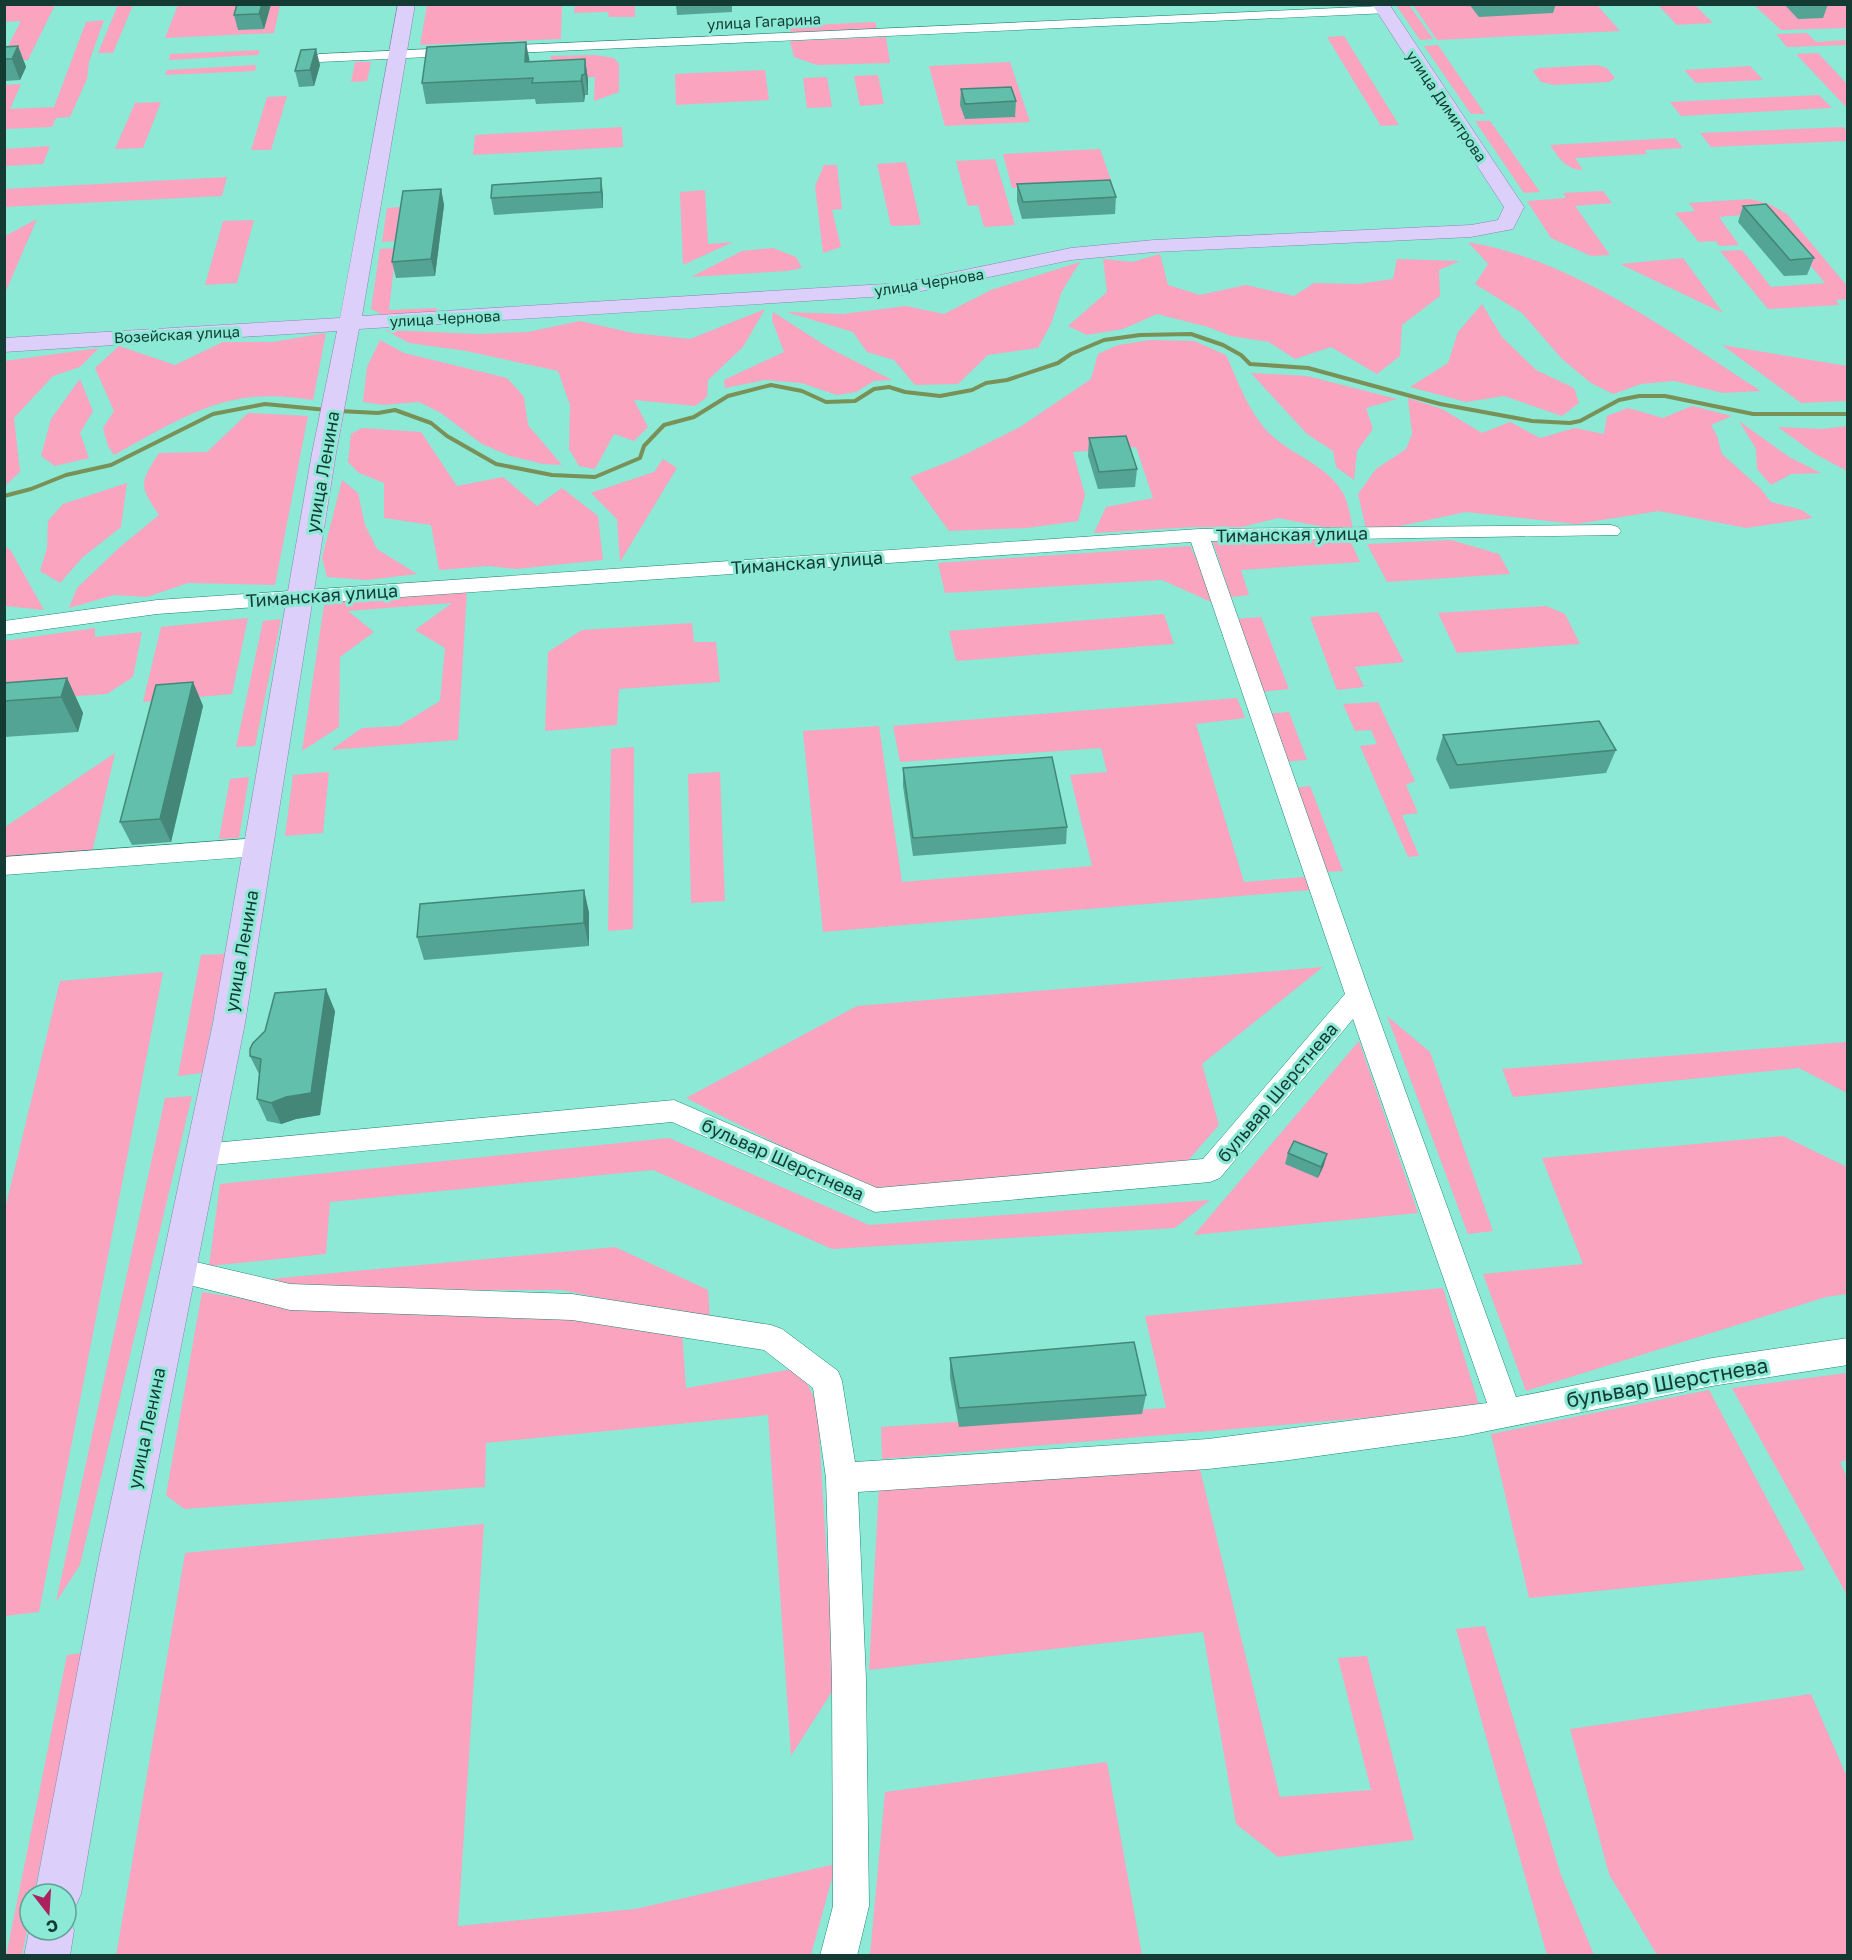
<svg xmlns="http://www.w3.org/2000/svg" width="1852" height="1960" viewBox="0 0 1852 1960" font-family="'Golos Text',sans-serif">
	<rect width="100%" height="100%" fill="#8ce9d6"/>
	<g fill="#faa4bf">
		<path d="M5 5H55L28 60 5 61 4 54 21 21 5 22Z"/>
		<path d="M118 5H133L113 53H98Z"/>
		<path d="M178 5H280L274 33 165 38Z"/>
		<path d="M427 5H562L561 39 420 45Z"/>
		<path d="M575 5H635V17H609L608 12 574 13Z"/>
		<path d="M1396 5H1409L1433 39 1420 40Z"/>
		<path d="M1413 5H1597L1620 31 1437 40Z"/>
		<path d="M1658 5H1695L1713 23 1677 25Z"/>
		<path d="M1754 5H1847V28L1781 30Z"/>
		<path d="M104 20 89 62 87 79 70 117 56 118 52 127 5 129V85L21 84 10 109 54 107 86 22Z"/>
		<path d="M875 22 877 29 790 33V26Z"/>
		<path d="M1807 33 1816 42 1847 40V45L1787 47 1776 34Z"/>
		<path d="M1344 36 1399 125 1381 126 1327 37Z"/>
		<path d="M886 37 890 63 817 65 794 57 790 41Z"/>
		<path d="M1438 45 1485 114H1471L1424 46Z"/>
		<path d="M259 50 258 55 169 60 170 54Z"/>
		<path d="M1818 53 1847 84V108L1796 54Z"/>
		<path d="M595 55 614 58 619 64V92L594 101 595 77 550 79 551 56Z"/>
		<path d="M355 62H371L367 81 351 82Z"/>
		<path d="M1010 62 1030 122 945 126 929 66Z"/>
		<path d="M256 65 255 71 165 75 167 70Z"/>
		<path d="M1597 65 1607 68 1615 78 1609 82 1554 85 1541 82 1533 71 1539 68Z"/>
		<path d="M1750 66 1763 80 1696 83 1684 70Z"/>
		<path d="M765 70 769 100 676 105 675 74Z"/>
		<path d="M878 75 884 104 860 106 854 76Z"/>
		<path d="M827 77 832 107 807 108 803 78Z"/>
		<path d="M1819 95 1832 108 1681 116 1670 102Z"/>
		<path d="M287 96 271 150H251L267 97Z"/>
		<path d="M161 102 143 148 115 149 135 103Z"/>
		<path d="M1475 121H1490L1540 192 1524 193Z"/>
		<path d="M622 127 623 147 473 155 475 135Z"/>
		<path d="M1843 127 1847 131V141L1711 147 1700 133Z"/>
		<path d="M1675 138 1683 148 1645 150 1647 154 1575 158 1583 170C1565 169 1560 159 1550 145Z"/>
		<path d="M50 146 43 164 5 166V149Z"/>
		<path d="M1100 149 1112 183 1012 188 1003 154Z"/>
		<path d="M995 159 1015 225 984 227 978 205 968 206 956 161Z"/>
		<path d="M906 162 921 225 891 226 877 164Z"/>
		<path d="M824 165H837L842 209 832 210 841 247 823 253 815 186Z"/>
		<path d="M227 177 222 196 5 207V189Z"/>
		<path d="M705 190 708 244 733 242 683 265 680 192Z"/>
		<path d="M1603 191 1612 203 1575 206 1610 255 1591 256 1551 238 1527 201 1566 198 1563 193Z"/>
		<path d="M1751 199 1771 205 1787 214 1847 286V299L1836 300 1839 305 1768 309 1720 251 1742 250 1771 287 1825 283 1773 220 1755 214 1719 217 1739 245 1720 246 1715 241 1699 242 1675 213 1695 211 1689 203Z"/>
		<path d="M402 207 398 241 382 242 387 208Z"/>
		<path d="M37 219 5 293V236Z"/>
		<path d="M254 220 237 283 205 285 223 221Z"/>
		<path d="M1468 242C1577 261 1670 333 1761 391L1723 393 1674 381 1641 384 1613 394 1591 383 1562 359 1522 313 1475 284 1488 264Z"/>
		<path d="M396 248 389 310 437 308 436 315 387 317 371 309 380 249Z"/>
		<path d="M773 248 796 257 802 268 787 271 691 277 742 251Z"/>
		<path d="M1160 254 1168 285 1200 295 1246 285 1294 296 1314 283 1358 284 1393 279 1397 259 1460 261 1439 270 1440 296 1402 325 1400 356 1377 374 1331 347 1295 359 1269 342 1231 336 1208 327 1157 314 1123 329 1087 335 1068 326 1107 292 1103 259 1132 262Z"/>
		<path d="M1683 258 1723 313 1620 264Z"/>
		<path d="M1080 262 1062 291 1051 324 1038 348 988 355 958 384 915 385 894 360 867 352 853 332 786 312 843 314 906 306 944 314 991 290Z"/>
		<path d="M1482 304 1502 337 1536 370 1574 388 1579 403 1562 416 1504 396 1466 402 1410 387 1448 363 1458 332Z"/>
		<path d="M765 309 743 347 708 380 707 397 695 406 634 400 648 427 634 441 614 434 595 469 579 466 569 449 570 405 558 371 466 351 409 343 385 330 477 334 528 332 580 321 633 333 690 339Z"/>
		<path d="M773 312 829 348 892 380 874 381 856 392 837 395 801 383 765 380 725 388 724 380 784 352 772 320Z"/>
		<path d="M326 333 313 400C227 385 186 416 114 455L108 446 103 428 114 411 95 368 119 346 175 365 223 342H273Z"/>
		<path d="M380 340 404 353 507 378 524 397 528 425 562 465 543 464 510 456 482 444 441 413 419 402 384 405 363 402 367 367Z"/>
		<path d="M1151 340 1194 341 1226 355C1237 379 1246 405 1262 425 1283 453 1326 462 1343 493 1349 504 1351 521 1354 533L1278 518 1242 527H1193L1094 533 1106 507 1153 498 1136 447 1073 452 1085 495 1078 521 1027 528 949 531 910 477 958 458 1020 427 1091 379 1098 354 1118 345Z"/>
		<path d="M1722 345 1847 366V401L1801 403Z"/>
		<path d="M99 348 80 367 53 376 14 418 20 472 5 486V361Z"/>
		<path d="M1251 373 1307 376 1397 399 1366 408 1373 429 1357 451 1354 480 1336 467 1333 451 1307 434Z"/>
		<path d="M80 379 93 411 80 433 89 458 55 466 41 456 51 419Z"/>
		<path d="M1408 398 1442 409 1482 433 1510 422 1540 438 1575 428 1604 434 1607 416 1628 408 1663 418 1692 406 1732 416 1711 425 1717 436 1722 454 1760 488 1771 502 1802 510 1813 518 1746 528 1659 511 1576 524 1466 512 1367 533 1358 494 1376 469 1406 449 1412 434Z"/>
		<path d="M248 413 308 416 275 585 188 583 147 597 114 595 69 608 77 588 120 547 159 515C139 485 139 484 159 453L207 452Z"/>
		<path d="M1739 421 1789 457 1821 473 1791 474 1771 485 1757 469 1756 449Z"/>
		<path d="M1847 426V471L1815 454 1778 427 1822 429Z"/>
		<path d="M362 428 421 432 457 486 503 477 537 506 562 488 598 516 603 560 516 569 488 566 439 570 431 525 384 518V483L359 473 348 462 351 434Z"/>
		<path d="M663 459 677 468 620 562 617 519 591 493 654 472Z"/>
		<path d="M342 480 358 493 365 525 377 549 417 574 367 580 327 577 322 558Z"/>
		<path d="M127 483 121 527 83 557 60 583 40 571 47 548 48 521 63 504Z"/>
		<path d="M1349 538 1360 562 1241 570 1249 595 1231 597 1213 542Z"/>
		<path d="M1451 540 1499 554 1510 574 1387 582 1367 544Z"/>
		<path d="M4 545 11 551 44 610 5 606Z"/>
		<path d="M1190 546 1218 605 1162 580 945 593 938 563Z"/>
		<path d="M467 590 458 740 331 750 362 728 399 726 440 701 445 648 415 630 452 603 348 611 374 632 340 657 339 727 302 751 325 599Z"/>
		<path d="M1546 606 1565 614 1580 644 1457 653 1438 613Z"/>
		<path d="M1378 612 1404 662 1355 667 1364 687 1337 690 1310 617Z"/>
		<path d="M1164 614 1174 644 956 661 949 631Z"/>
		<path d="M1261 617 1289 689 1261 692 1234 619Z"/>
		<path d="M248 618 232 694 143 702 161 627Z"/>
		<path d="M281 619 255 746 236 747 263 621Z"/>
		<path d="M692 623 694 642H716L720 682 619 689 617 725 545 731 548 652 582 630Z"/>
		<path d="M95 628V637L142 632 133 677 107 694 5 701 4 641Z"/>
		<path d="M1237 698 1245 718 1196 724 1244 882 1305 877 1310 890 823 932 803 731 879 726 902 882 1092 866 1070 775 1107 772 1101 748 900 762 893 726Z"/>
		<path d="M1378 702 1415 781 1406 785 1418 813 1402 815 1419 856 1408 857 1360 746 1377 744 1371 730 1355 731 1343 704Z"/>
		<path d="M1289 712 1307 760 1282 762 1265 714Z"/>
		<path d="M634 747 633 929 608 931 611 749Z"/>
		<path d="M115 753 91 857 5 864V827Z"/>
		<path d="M329 772 323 833 285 836 293 775Z"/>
		<path d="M720 772 725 901 691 903 688 774Z"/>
		<path d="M249 777 239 838 219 839 230 779Z"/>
		<path d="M1310 786 1343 871 1325 872 1293 788Z"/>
		<path d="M226 954 202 1073 178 1076 201 955Z"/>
		<path d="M1323 967 1202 1064 1219 1125 1186 1163 875 1193 686 1098 857 1006Z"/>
		<path d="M163 972 39 1612 5 1616V1209L60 981Z"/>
		<path d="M1387 1016 1430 1052 1493 1231 1468 1234Z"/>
		<path d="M1359 1041 1418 1213 1194 1235Z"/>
		<path d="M1847 1042V1093L1799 1068 1513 1097 1502 1069Z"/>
		<path d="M192 1096 80 1565 56 1602 165 1098Z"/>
		<path d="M1783 1136 1847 1167V1294L1826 1297 1526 1391 1483 1274 1583 1264 1542 1158Z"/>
		<path d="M669 1138 869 1225 1210 1200 1175 1228 832 1249 653 1170 330 1202 326 1254 209 1266 220 1184Z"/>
		<path d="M615 1247 708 1290 710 1320 561 1290H319L270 1279Z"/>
		<path d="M1443 1288 1480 1408 882 1459 881 1427 1166 1408 1145 1316Z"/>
		<path d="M202 1292 288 1306 567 1313 682 1331 686 1388 799 1368 817 1403 835 1687 791 1756 768 1415 486 1443 485 1487 184 1509 166 1495Z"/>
		<path d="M1847 1373V1460L1840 1462 1847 1478V1595L1732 1388Z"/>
		<path d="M1709 1390 1805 1570 1529 1598 1491 1434Z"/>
		<path d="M1199 1465 1280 1797 1371 1790 1338 1658 1367 1656 1414 1840 1278 1857 1236 1824 1203 1632 869 1670 879 1487Z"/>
		<path d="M484 1524 458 1926 635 1909 836 1864 811 1955 116 1956 185 1553Z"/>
		<path d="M1485 1626 1561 1875 1594 1955H1547L1456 1629Z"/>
		<path d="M82 1653 34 1894H30V1916L22 1955 6 1956 67 1655Z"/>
		<path d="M1811 1694 1847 1777V1955H1657L1609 1874 1570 1729Z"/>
		<path d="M1107 1762 1142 1955H870L885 1792Z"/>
	</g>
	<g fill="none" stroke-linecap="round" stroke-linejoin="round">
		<g stroke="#799156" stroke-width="4">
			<path d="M339 411 378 413 395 410 431 423 447 436 496 464 552 475 595 477 640 458 644 446 664 425 694 417 728 396 771 385 802 391 826 402 855 401 874 389 889 387 905 392 940 396 972 390 986 383 1007 380 1058 363 1071 354 1104 340 1140 335 1191 334 1223 345 1241 355 1250 364 1308 368 1440 404 1532 421 1570 423 1580 421 1619 400 1639 396H1665L1753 414H1848"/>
			<path d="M4 496 31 489 66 475 111 465 213 414 265 404 327 410"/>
		</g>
		<defs>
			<g id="minor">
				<path d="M1383 6 1388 7 1390 10 1388 13 319 62 312 58 319 54Z"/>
				<path d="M1611 525 1618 527 1621 531 1618 535 1211 541 1371 996 1516 1397 1712 1358 1848 1338V1365L1712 1386 1463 1436 1282 1461 1208 1469 858 1492 866 1680 869 1906 857 1956H820L833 1906 832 1680 826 1478 813 1388 764 1350 572 1320 290 1310 169 1280 165 1271 169 1262 179 1258 290 1284 572 1294 771 1325 782 1329 838 1371 842 1381 855 1462 1208 1439 1487 1403 1353 1019 1220 1178 1210 1182 875 1212 672 1122 202 1166 192 1163 188 1155 192 1147 202 1144 674 1100 877 1188 1203 1159 1345 994 1191 542 157 614 4 635V621L157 600 1199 529Z"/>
				<path d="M258 838 266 841 270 847 266 853 258 856 4 875V857Z"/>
			</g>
			<g id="major">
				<path d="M398 4H415L362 316 902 283 1071 248 1154 240 1471 225 1498 220 1504 207 1372 4H1389L1524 207 1513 229 1471 237 1154 252 1071 260 902 295 359 329 336 453 245 1023 139 1558 81 1894 74 1910 66 1913V1894H35L99 1558 213 1023 312 453 337 331 4 352V338L340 318Z"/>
				<path d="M66 1913 74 1930 70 1956H24L30 1926V1930H66Z"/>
			</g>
		</defs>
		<use href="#minor" stroke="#208776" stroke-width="1"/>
		<use href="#major" stroke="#8786b1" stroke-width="1"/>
		<use href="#minor" fill="#fff" fill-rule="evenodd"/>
		<use href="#major" fill="#dccff9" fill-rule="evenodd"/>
	</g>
	<g fill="#53a494">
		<path d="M271 4 264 29 238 30 234 15Z"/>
		<path d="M676 4H732V12L677 15Z"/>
		<path d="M1469 4H1556L1553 13 1479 17Z"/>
		<path d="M1784 4H1828L1823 18 1798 19Z"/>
		<path d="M18 46 26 67 20 80 4 81V47Z"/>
		<path d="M585 59 588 80V95H585L584 102 536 104 535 99 426 104 422 83 530 62Z"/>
		<path d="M320 65 314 86 299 87 295 71Z"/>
		<path d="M961 89 1016 101 1015 117 965 119 960 105Z"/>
		<path d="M601 178 603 195V208L494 215 491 198Z"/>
		<path d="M1017 184 1116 197 1115 214 1022 219 1017 201Z"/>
		<path d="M441 189 444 205 435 276 396 278 392 262Z"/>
		<path d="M1743 206 1814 258 1807 275 1784 276 1738 222Z"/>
		<path d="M1089 438 1137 469 1135 487 1098 489 1088 456Z"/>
		<path d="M67 678 83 713 78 732 4 737V683Z"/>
		<path d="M193 682 203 706 171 842 132 845 120 822Z"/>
		<path d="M1443 735 1616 750 1606 773 1450 789 1436 759Z"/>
		<path d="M903 768 1067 827 1066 844 913 856 903 786Z"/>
		<path d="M584 890 589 913V946L424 960 417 937Z"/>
		<path d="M335 1011 320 1115 296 1119 281 1124 267 1121 257 1099 259 1074 250 1056Z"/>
		<path d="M1288 1153 1324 1165 1318 1178 1285 1164Z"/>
		<path d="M950 1358 1146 1395 1142 1414 959 1427 950 1378Z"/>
	</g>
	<g fill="#448678">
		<path d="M262 4H271L264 29 259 14Z"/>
		<path d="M526 42 530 63 525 62Z"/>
		<path d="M18 46 26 67 20 80 12 59Z"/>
		<path d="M316 49 320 65 314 86 310 70Z"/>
		<path d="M585 59 588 80V95L585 74Z"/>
		<path d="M582 75 585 95 584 102 581 81Z"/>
		<path d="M601 178 603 195V208L601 192Z"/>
		<path d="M441 189 444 205 435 276 431 259Z"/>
		<path d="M67 678 83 713 78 732 61 697Z"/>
		<path d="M193 682 203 706 171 842 160 819Z"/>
		<path d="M584 890 589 913V946L584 923Z"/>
		<path d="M326 989 335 1011 320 1115 296 1119 281 1124 271 1103Z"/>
		<path d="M1327 1154 1324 1165 1318 1178 1321 1167Z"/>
	</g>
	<g fill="#61bfac" stroke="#448678" stroke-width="1.5">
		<path d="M237 4H262L259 14 234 15Z"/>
		<path d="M526 42 525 62 585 59V74L582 75 581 81 532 83 533 78 422 83 427 47Z"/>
		<path d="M18 46 12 59H4V47Z"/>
		<path d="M316 49 310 70 295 71 301 50Z"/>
		<path d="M1011 87 1016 101 965 104 961 89Z"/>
		<path d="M601 178V192L491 198 492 185Z"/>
		<path d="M1110 180 1116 197 1023 202 1017 184Z"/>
		<path d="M441 189 431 259 392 262 403 191Z"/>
		<path d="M1766 204 1814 258 1790 260 1743 206Z"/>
		<path d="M1126 436 1137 469 1099 472 1089 438Z"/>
		<path d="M67 678 61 697 4 701V683Z"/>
		<path d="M193 682 160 819 120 822 156 685Z"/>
		<path d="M1599 721 1616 750 1457 765 1443 735Z"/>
		<path d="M1052 757 1067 827 913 838 903 768Z"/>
		<path d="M584 890V923L417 937 420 904Z"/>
		<path d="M326 989 311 1093 286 1097 271 1103 257 1099 261 1059 250 1056V1049L253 1043 265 1031 275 993Z"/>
		<path d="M1294 1141 1327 1154 1321 1167 1288 1153Z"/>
		<path d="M1134 1342 1146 1395 959 1408 950 1358Z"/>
	</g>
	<g text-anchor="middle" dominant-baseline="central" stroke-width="6" stroke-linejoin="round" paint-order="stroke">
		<g font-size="15" fill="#133b34" stroke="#8ce9d6">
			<text transform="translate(764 21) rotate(-3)">улица Гагарина</text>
			<text transform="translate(1447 106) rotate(56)">улица Димитрова</text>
			<text transform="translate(929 282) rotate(-9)">улица Чернова</text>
			<text transform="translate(445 318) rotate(-3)">улица Чернова</text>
			<text transform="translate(177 334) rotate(-3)">Возейская улица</text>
		</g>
		<g font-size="18" fill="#133b34" stroke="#8ce9d6">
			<text transform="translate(322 472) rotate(-80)">улица Ленина</text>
			<text transform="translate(1292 534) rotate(-1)">Тиманская улица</text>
			<text transform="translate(807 562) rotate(-4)">Тиманская улица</text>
			<text transform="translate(322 595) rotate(-4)">Тиманская улица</text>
			<text transform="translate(241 951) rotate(-80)">улица Ленина</text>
			<text transform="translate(1277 1092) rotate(-50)">бульвар Шерстнева</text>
			<text transform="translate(783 1159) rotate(24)">бульвар Шерстнева</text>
			<text transform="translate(146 1428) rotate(-78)">улица Ленина</text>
		</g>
		<g font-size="21" fill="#133b34" stroke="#8ce9d6">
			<text transform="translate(1667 1382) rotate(-10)">бульвар Шерстнева</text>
		</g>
	</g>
	<rect width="1852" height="1960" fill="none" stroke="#133b34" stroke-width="12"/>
	<g transform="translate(48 1912) rotate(163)"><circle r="28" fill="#8ce9d6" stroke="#5ca395" stroke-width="1.5"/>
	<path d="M0-4.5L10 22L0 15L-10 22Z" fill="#ac2160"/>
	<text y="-9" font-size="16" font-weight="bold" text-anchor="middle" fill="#133b34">С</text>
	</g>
</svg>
